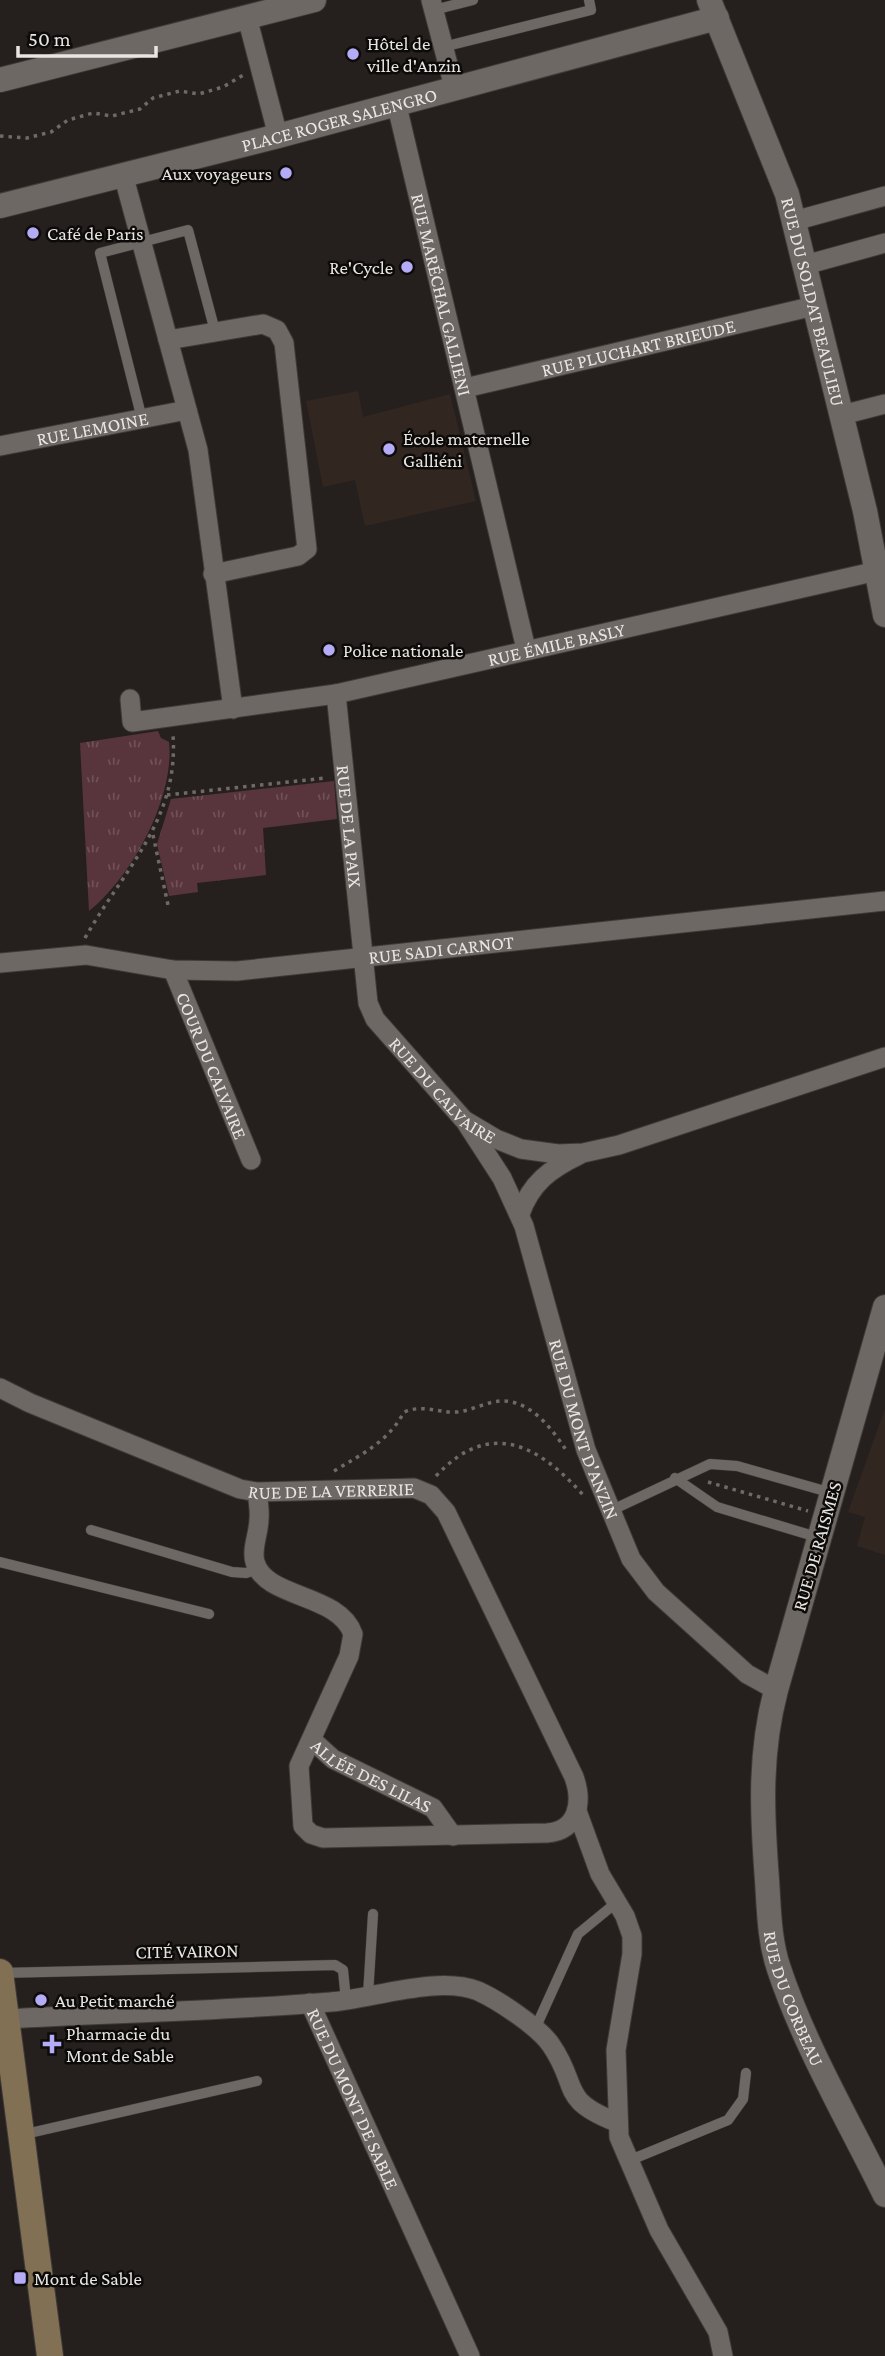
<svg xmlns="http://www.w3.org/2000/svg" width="885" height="2356" viewBox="0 0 885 2356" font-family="'Crimson Pro',serif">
	<defs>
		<pattern id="grass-tufts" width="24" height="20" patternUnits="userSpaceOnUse" patternTransform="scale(1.75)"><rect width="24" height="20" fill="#58343c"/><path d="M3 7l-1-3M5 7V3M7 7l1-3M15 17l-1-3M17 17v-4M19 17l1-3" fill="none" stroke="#705158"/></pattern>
	</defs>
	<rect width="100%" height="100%" fill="#25201d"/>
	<g fill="#322720">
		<path d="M358 391 363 417 450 394 476 501 365 526 355 480 323 487 306 401Z"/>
		<path d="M885 1409V1555L857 1546 865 1517 848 1512Z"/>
	</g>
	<g fill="url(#grass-tufts)">
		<path d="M158 731 161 738 169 742C175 797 132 877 89 911L80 743Z"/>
		<path d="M334 781 337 819 263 828 266 875 197 883 198 892 169 896 157 844 171 799Z"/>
	</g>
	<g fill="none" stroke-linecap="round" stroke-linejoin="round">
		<defs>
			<g id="service">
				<path d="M434 10 473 0"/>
				<path d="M443 47 591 10 589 0"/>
				<path d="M142 419 100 253 188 230 215 331"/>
				<path d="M675 1478 717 1507 820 1538"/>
				<path d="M610 1511 710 1464 737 1466 832 1493"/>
				<path d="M91 1530 232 1572 246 1573 258 1569"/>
				<path d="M0 1562 209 1614"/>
				<path d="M1 1973 335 1965 343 1970 346 2000"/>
				<path d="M368 1995 373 1914"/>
				<path d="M535 2029 578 1934 617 1902"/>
				<path d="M21 2135 257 2081"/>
				<path d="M628 2161 728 2120 743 2099 746 2073"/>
			</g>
			<g id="minor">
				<path d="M431 0 454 87"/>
				<path d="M247 17 278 136"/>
				<path id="s1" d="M396 102 526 649"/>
				<path d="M123 174 198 450 233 709"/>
				<path d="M794 221 885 196"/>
				<path d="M805 265 885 243"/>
				<path d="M168 340 263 324 277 330 284 343 307 549 298 556 213 574"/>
				<path id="s2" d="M465 388 814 306"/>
				<path d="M842 415 885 404"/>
				<path id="s3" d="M0 446 187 410"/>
				<path id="s4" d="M336 694 368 1003 375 1019 464 1120 496 1139 521 1149 558 1154 583 1153 619 1145 885 1057"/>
				<path id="s5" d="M130 699 132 722 336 694 877 571"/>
				<path id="s6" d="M0 963 86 955 173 970 237 971 885 901"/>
				<path id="s7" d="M173 970 251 1160"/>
				<path id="s8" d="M467 1124 502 1178 524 1226 586 1450 631 1559 656 1592 747 1674 776 1690"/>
				<path d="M520 1214C531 1183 550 1169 579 1155"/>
				<path id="s9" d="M0 1388 30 1403 240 1489 257 1492 414 1488 431 1495 446 1512 574 1777C583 1802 578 1831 547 1833L323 1838 311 1834 303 1826 299 1766 349 1656 353 1634C339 1593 265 1599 255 1562 251 1549 259 1533 259 1519 260 1510 258 1501 257 1492"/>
				<path id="s10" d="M312 1740 333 1759 433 1808 453 1836"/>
				<path d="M577 1811 600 1874 625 1916 632 1936V1954L616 2050 619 2137 659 2230 718 2332 723 2356"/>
				<path id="s11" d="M310 2003 470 2356"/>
				<path d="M6 2019C114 2013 223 2011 331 2002 371 1999 438 1975 478 1991 498 2000 539 2027 551 2045 580 2087 558 2099 616 2122"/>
			</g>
			<g id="tertiary">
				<path id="s12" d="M709 0 787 194 865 511 885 615"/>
				<path d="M0 80 314 0"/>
				<path id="s13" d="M0 206 278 136 717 18"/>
				<path id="s14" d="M885 1307 776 1690C759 1754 762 1814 767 1880 769 1909 769 1940 779 1969 805 2047 849 2121 885 2195"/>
			</g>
			<path id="secondary" d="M0 1972 50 2356"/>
		</defs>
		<use href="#service" stroke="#3f3a37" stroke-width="11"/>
		<use href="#minor" stroke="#3f3a37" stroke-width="21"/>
		<use href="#tertiary" stroke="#3f3a37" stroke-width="26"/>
		<use href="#secondary" stroke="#3f3a37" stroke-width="28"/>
		<g stroke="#6f6a68" stroke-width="3.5" stroke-dasharray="3.5 5" stroke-linecap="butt">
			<path d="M0 136 27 138 51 132 68 120 93 113 112 116 140 109 153 98 180 91 199 94 223 87 245 74"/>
			<path d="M167 795 326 778"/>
			<path d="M153 835 168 905"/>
			<path d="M85 938C124 869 179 820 173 735"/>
			<path d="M334 1471C362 1454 388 1442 404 1412 423 1404 437 1413 457 1412 472 1411 489 1400 504 1401 532 1402 552 1429 566 1450"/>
			<path d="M436 1476C490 1418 539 1445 584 1496"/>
			<path d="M708 1482 808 1511"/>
		</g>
		<use href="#service" stroke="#6e6864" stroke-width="10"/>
		<use href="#minor" stroke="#6e6864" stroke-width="19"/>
		<use href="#tertiary" stroke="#6e6864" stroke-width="24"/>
		<use href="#secondary" stroke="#817054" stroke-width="26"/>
	</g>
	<g fill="#b5acf8" stroke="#0d0b09" stroke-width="2.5">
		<circle cx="353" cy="54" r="7"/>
		<circle cx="286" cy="173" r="7"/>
		<circle cx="33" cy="233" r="7"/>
		<circle cx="407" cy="267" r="7"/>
		<circle cx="389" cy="449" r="7"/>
		<circle cx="329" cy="650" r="7"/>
		<circle cx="41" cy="2000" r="7"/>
		<path d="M48.5 2033.5h7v7h7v7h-7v7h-7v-7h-7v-7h7z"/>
		<rect x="13" y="2271" width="14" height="14" rx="3.5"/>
	</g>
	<g text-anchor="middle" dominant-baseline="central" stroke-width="5" stroke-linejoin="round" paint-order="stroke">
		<g font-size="19" fill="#e8e5e3" stroke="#0d0b09" text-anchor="start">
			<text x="367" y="43">Hôtel de<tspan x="367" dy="22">ville d'Anzin</tspan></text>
			<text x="272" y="173" text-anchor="end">Aux voyageurs</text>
			<text x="47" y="233">Café de Paris</text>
			<text x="393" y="267" text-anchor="end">Re'Cycle</text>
			<text x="403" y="438">École maternelle<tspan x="403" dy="22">Galliéni</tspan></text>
			<text x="343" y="650">Police nationale</text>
			<text x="55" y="2000">Au Petit marché</text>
			<text x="66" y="2033">Pharmacie du<tspan x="66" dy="22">Mont de Sable</tspan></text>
			<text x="34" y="2278">Mont de Sable</text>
		</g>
		<g font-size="19" fill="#e8e5e3" stroke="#0d0b09">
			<text stroke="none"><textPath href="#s13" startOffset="350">PLACE ROGER SALENGRO</textPath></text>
			<text stroke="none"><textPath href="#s1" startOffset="198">RUE MARÉCHAL GALLIENI</textPath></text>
			<text stroke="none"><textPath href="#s12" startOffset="320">RUE DU SOLDAT BEAULIEU</textPath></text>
			<text stroke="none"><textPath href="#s2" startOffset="178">RUE PLUCHART BRIEUDE</textPath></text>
			<text stroke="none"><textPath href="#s3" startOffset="94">RUE LEMOINE</textPath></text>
			<text stroke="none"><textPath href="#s5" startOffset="455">RUE ÉMILE BASLY</textPath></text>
			<text stroke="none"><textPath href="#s4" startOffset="133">RUE DE LA PAIX</textPath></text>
			<text stroke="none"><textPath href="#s6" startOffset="444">RUE SADI CARNOT</textPath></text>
			<text stroke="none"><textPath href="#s7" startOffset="103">COUR DU CALVAIRE</textPath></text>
			<text stroke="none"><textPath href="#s4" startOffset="427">RUE DU CALVAIRE</textPath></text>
			<text stroke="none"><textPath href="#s8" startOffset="329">RUE DU MONT D'ANZIN</textPath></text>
			<text stroke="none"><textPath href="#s9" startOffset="352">RUE DE LA VERRERIE</textPath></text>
			<text transform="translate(817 1546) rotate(-74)">RUE DE RAISMES</text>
			<text stroke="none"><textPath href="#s10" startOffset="70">ALLÉE DES LILAS</textPath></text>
			<text transform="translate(187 1951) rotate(-1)">CITÉ VAIRON</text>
			<text stroke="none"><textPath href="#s14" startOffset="712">RUE DU CORBEAU</textPath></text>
			<text stroke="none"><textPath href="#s11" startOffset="105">RUE DU MONT DE SABLE</textPath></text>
		</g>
	</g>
	<path d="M18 46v10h138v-10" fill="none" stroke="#e8e5e3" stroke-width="3.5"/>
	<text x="28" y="46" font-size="21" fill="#e8e5e3" stroke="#0d0b09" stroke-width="5" paint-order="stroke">50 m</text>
</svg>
